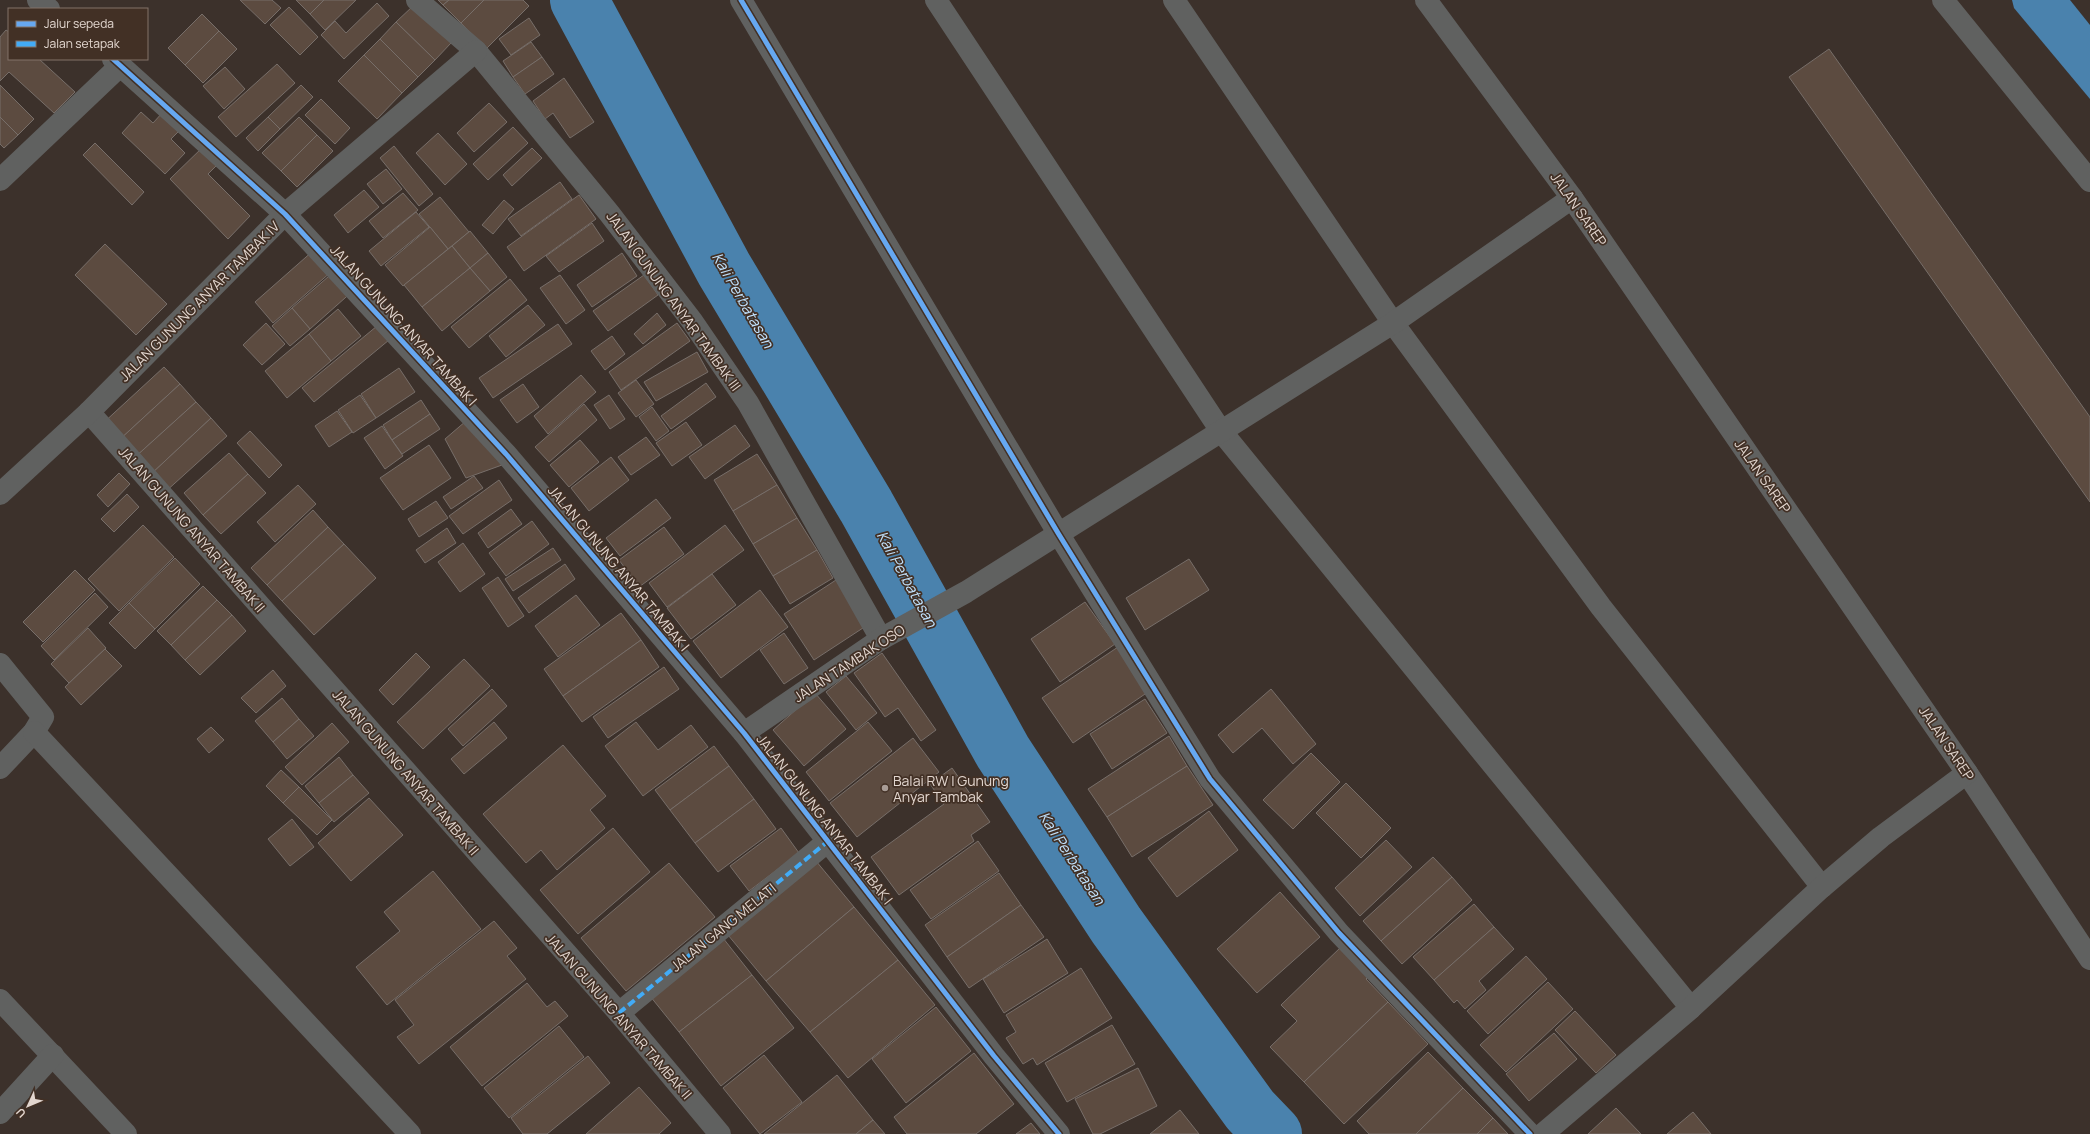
<svg xmlns="http://www.w3.org/2000/svg" width="2090" height="1134" viewBox="0 0 2090 1134" font-family="Manrope,sans-serif">
	<rect width="100%" height="100%" fill="#3c312b"/>
	<path fill="#4a82ad" d="M2012 0H2070L2090 25V99L2014 8Z"/>
	<g fill="none" stroke-linecap="round" stroke-linejoin="round">
		<path stroke="#4a82ad" stroke-width="58" d="M579 0 724 269 866 506 1003 752 1116 925 1250 1110 1273 1134"/>
	</g>
	<g fill="#5c4b40" stroke="#776e69">
		<path d="M240 0H272L281 8 265 24Z"/>
		<path d="M296 0H324L310 14Z"/>
		<path d="M324 0H356L325 30 310 14Z"/>
		<path d="M438 0H449L443 5Z"/>
		<path d="M449 0H484L461 23 443 5Z"/>
		<path d="M484 0H523L529 6 486 49 461 23Z"/>
		<path d="M377 3 389 16 344 59 321 35 335 21 346 33Z"/>
		<path d="M413 6 451 43 435 60 396 22Z"/>
		<path d="M289 7 318 37 300 55 270 25Z"/>
		<path d="M202 14 219 31 185 65 168 48Z"/>
		<path d="M529 18 540 35 511 55 499 39Z"/>
		<path d="M396 22 435 60 418 77 380 39Z"/>
		<path d="M6 30 9 32V59H39L75 92 54 113 9 72 0 81V37Z"/>
		<path d="M219 31 237 49 203 83 185 65Z"/>
		<path d="M380 39 418 77 402 93 364 55Z"/>
		<path d="M531 42 542 57 513 77 503 61Z"/>
		<path d="M1829 49 2090 417V502L1789 77Z"/>
		<path d="M364 55 402 93 377 119 338 81Z"/>
		<path d="M542 57 554 74 525 94 513 77Z"/>
		<path d="M277 64 295 83 236 137 218 117Z"/>
		<path d="M225 67 245 89 224 109 203 86Z"/>
		<path d="M564 78 594 122 570 138 553 113 545 119 533 101Z"/>
		<path d="M0 85 34 119 18 135 0 117Z"/>
		<path d="M301 85 313 97 280 129 268 117Z"/>
		<path d="M321 99 350 128 335 144 305 115Z"/>
		<path d="M489 103 507 122 474 152 457 133Z"/>
		<path d="M141 112 153 123 163 112 181 129 171 139 185 153 165 174 122 133Z"/>
		<path d="M0 117 18 135 4 148 0 144Z"/>
		<path d="M268 117 280 129 258 151 246 138Z"/>
		<path d="M299 117 317 135 281 171 262 153Z"/>
		<path d="M513 127 528 143 488 180 473 164Z"/>
		<path d="M438 133 467 164 445 185 416 153Z"/>
		<path d="M317 135 333 151 297 187 281 171Z"/>
		<path d="M95 143 144 192 132 205 83 155Z"/>
		<path d="M205 145 221 161 208 174 250 216 228 239 170 179Z"/>
		<path d="M394 146 433 194 419 206 380 158Z"/>
		<path d="M532 148 542 158 512 186 503 175Z"/>
		<path d="M386 169 402 189 383 204 367 184Z"/>
		<path d="M560 182 572 199 521 236 508 219Z"/>
		<path d="M364 190 379 207 348 233 334 215Z"/>
		<path d="M403 193 418 210 383 238 369 221Z"/>
		<path d="M579 195 596 219 524 271 507 247Z"/>
		<path d="M440 197 469 232 448 249 419 214Z"/>
		<path d="M504 200 514 209 493 234 482 225Z"/>
		<path d="M416 212 429 227 381 266 369 251Z"/>
		<path d="M592 223 604 241 559 272 546 256Z"/>
		<path d="M430 227 448 249 403 286 385 265Z"/>
		<path d="M470 231 488 253 470 268 452 246Z"/>
		<path d="M105 244 167 304 136 335 75 275Z"/>
		<path d="M452 246 470 268 422 307 404 285Z"/>
		<path d="M314 250 332 271 273 323 255 302Z"/>
		<path d="M488 253 507 277 490 291 470 268Z"/>
		<path d="M622 253 637 276 592 307 577 285Z"/>
		<path d="M470 268 490 291 442 331 422 307Z"/>
		<path d="M336 270 354 290 310 329 292 308Z"/>
		<path d="M560 275 585 310 566 324 540 288Z"/>
		<path d="M644 275 658 295 608 331 593 311Z"/>
		<path d="M510 279 527 300 469 348 451 327Z"/>
		<path d="M528 305 545 325 506 357 489 336Z"/>
		<path d="M292 308 310 329 290 346 272 326Z"/>
		<path d="M338 309 361 336 331 361 309 334Z"/>
		<path d="M657 313 666 325 643 344 634 334Z"/>
		<path d="M266 323 285 344 262 365 243 345Z"/>
		<path d="M677 323 690 341 621 390 609 372Z"/>
		<path d="M558 324 572 344 493 398 479 378Z"/>
		<path d="M377 326 389 340 314 402 302 388Z"/>
		<path d="M309 334 331 361 287 398 265 371Z"/>
		<path d="M612 336 625 354 605 370 591 351Z"/>
		<path d="M697 352 708 372 656 401 644 382Z"/>
		<path d="M164 367 180 384 117 442 101 425Z"/>
		<path d="M399 368 415 392 376 418 361 394Z"/>
		<path d="M581 375 596 392 548 434 534 416Z"/>
		<path d="M636 380 654 404 636 417 618 393Z"/>
		<path d="M706 383 716 397 671 429 661 416Z"/>
		<path d="M180 384 196 402 133 459 117 442Z"/>
		<path d="M523 384 539 407 517 423 500 400Z"/>
		<path d="M360 395 376 418 353 433 338 410Z"/>
		<path d="M609 395 625 419 610 429 594 405Z"/>
		<path d="M421 400 430 414 392 440 383 425Z"/>
		<path d="M196 402 211 418 149 476 133 459Z"/>
		<path d="M584 404 597 420 549 462 535 447Z"/>
		<path d="M652 407 669 431 656 441 639 417Z"/>
		<path d="M337 411 352 432 329 447 315 426Z"/>
		<path d="M430 414 440 429 402 454 392 440Z"/>
		<path d="M211 418 227 436 164 493 149 476Z"/>
		<path d="M466 421 502 465 466 478 445 439Z"/>
		<path d="M686 422 702 445 672 466 656 443Z"/>
		<path d="M735 425 750 446 705 479 689 457Z"/>
		<path d="M382 426 403 456 385 469 364 438Z"/>
		<path d="M250 431 282 465 269 478 237 443Z"/>
		<path d="M646 437 660 455 631 475 618 457Z"/>
		<path d="M580 440 599 462 569 487 550 465Z"/>
		<path d="M429 445 451 478 403 510 380 478Z"/>
		<path d="M229 453 248 474 203 515 184 493Z"/>
		<path d="M757 454 777 485 733 511 714 480Z"/>
		<path d="M611 457 629 480 589 511 571 488Z"/>
		<path d="M119 473 130 484 108 507 97 495Z"/>
		<path d="M248 474 266 493 221 534 203 515Z"/>
		<path d="M474 476 483 488 451 509 443 497Z"/>
		<path d="M499 480 512 500 463 534 449 516Z"/>
		<path d="M298 485 316 504 275 542 257 522Z"/>
		<path d="M777 485 797 518 753 544 733 511Z"/>
		<path d="M127 494 139 507 114 532 101 519Z"/>
		<path d="M656 499 671 518 620 556 606 538Z"/>
		<path d="M436 501 448 518 419 537 408 519Z"/>
		<path d="M511 509 522 524 488 548 478 533Z"/>
		<path d="M313 510 328 527 267 585 251 568Z"/>
		<path d="M797 518 817 550 773 576 753 544Z"/>
		<path d="M532 521 549 544 506 576 489 553Z"/>
		<path d="M143 525 174 557 119 611 88 579Z"/>
		<path d="M725 525 744 550 667 607 649 583Z"/>
		<path d="M328 527 344 544 282 601 267 585Z"/>
		<path d="M664 527 684 554 639 587 619 560Z"/>
		<path d="M447 528 456 543 425 563 416 550Z"/>
		<path d="M463 543 485 574 460 592 438 562Z"/>
		<path d="M344 544 376 578 314 635 282 601Z"/>
		<path d="M553 548 561 560 513 591 505 579Z"/>
		<path d="M817 550 833 578 790 604 773 576Z"/>
		<path d="M175 558 200 584 155 629 129 603Z"/>
		<path d="M1189 559 1209 590 1145 630 1126 598Z"/>
		<path d="M565 564 575 579 529 613 518 598Z"/>
		<path d="M75 570 95 590 43 642 23 622Z"/>
		<path d="M712 574 736 605 691 639 667 608Z"/>
		<path d="M498 577 524 616 508 627 482 588Z"/>
		<path d="M836 580 866 626 814 660 784 614Z"/>
		<path d="M203 586 217 600 171 645 157 631Z"/>
		<path d="M760 590 788 627 721 678 693 641Z"/>
		<path d="M95 593 108 607 54 660 41 646Z"/>
		<path d="M576 595 600 625 558 657 535 626Z"/>
		<path d="M217 600 232 615 185 660 171 645Z"/>
		<path d="M1085 602 1115 644 1060 682 1031 639Z"/>
		<path d="M129 603 155 629 135 649 109 623Z"/>
		<path d="M621 613 641 640 563 696 544 669Z"/>
		<path d="M232 615 246 631 200 675 185 660Z"/>
		<path d="M88 628 106 648 69 683 51 664Z"/>
		<path d="M784 633 808 668 784 684 760 650Z"/>
		<path d="M641 640 659 667 582 722 563 696Z"/>
		<path d="M1118 647 1148 692 1073 743 1042 698Z"/>
		<path d="M105 649 122 666 81 705 65 687Z"/>
		<path d="M416 653 430 667 393 705 379 690Z"/>
		<path d="M882 653 936 730 921 741 898 708 885 717 854 673Z"/>
		<path d="M464 659 490 686 423 749 397 722Z"/>
		<path d="M664 667 679 689 608 738 593 717Z"/>
		<path d="M273 670 286 686 256 713 241 698Z"/>
		<path d="M846 676 877 713 856 730 826 692Z"/>
		<path d="M492 689 507 706 463 746 448 729Z"/>
		<path d="M1271 689 1316 744 1293 764 1262 728 1233 753 1218 735Z"/>
		<path d="M815 693 846 729 804 766 773 730Z"/>
		<path d="M282 698 299 719 273 742 255 721Z"/>
		<path d="M1145 699 1167 733 1112 769 1090 734Z"/>
		<path d="M299 719 314 736 287 759 273 742Z"/>
		<path d="M494 722 507 738 464 774 451 759Z"/>
		<path d="M636 722 658 750 691 725 708 747 643 796 605 746Z"/>
		<path d="M868 722 892 751 829 801 806 772Z"/>
		<path d="M332 723 349 742 302 785 285 767Z"/>
		<path d="M211 727 224 740 209 753 197 739Z"/>
		<path d="M1169 736 1187 766 1107 817 1088 789Z"/>
		<path d="M913 738 939 772 857 837 830 803Z"/>
		<path d="M563 745 606 796 590 810 605 828 557 870 541 850 526 863 483 814Z"/>
		<path d="M714 746 729 766 670 810 655 790Z"/>
		<path d="M1311 753 1340 782 1293 829 1263 800Z"/>
		<path d="M339 757 353 775 319 803 305 786Z"/>
		<path d="M729 766 754 799 695 843 670 810Z"/>
		<path d="M1187 766 1213 805 1132 857 1107 817Z"/>
		<path d="M952 768 990 822 971 835 974 841 899 895 871 857 944 804 930 784Z"/>
		<path d="M281 770 299 787 283 803 266 786Z"/>
		<path d="M353 775 369 793 334 822 319 803Z"/>
		<path d="M1346 783 1391 828 1361 858 1316 813Z"/>
		<path d="M299 787 332 820 317 835 283 803Z"/>
		<path d="M369 798 403 835 351 881 318 843Z"/>
		<path d="M754 799 776 829 718 872 695 843Z"/>
		<path d="M1209 811 1238 850 1177 897 1148 858Z"/>
		<path d="M292 819 314 847 290 866 268 839Z"/>
		<path d="M613 828 650 872 578 934 540 890Z"/>
		<path d="M781 828 799 853 749 891 730 866Z"/>
		<path d="M1386 840 1412 867 1360 916 1335 888Z"/>
		<path d="M978 841 999 871 931 919 910 890Z"/>
		<path d="M1433 857 1452 877 1381 941 1363 921Z"/>
		<path d="M816 861 854 907 766 981 728 935Z"/>
		<path d="M669 863 715 917 626 991 581 938Z"/>
		<path d="M433 871 481 929 387 1005 356 967 400 931 384 912Z"/>
		<path d="M999 873 1021 905 947 957 925 925Z"/>
		<path d="M1452 877 1472 900 1402 964 1381 941Z"/>
		<path d="M1280 892 1320 937 1257 993 1217 949Z"/>
		<path d="M1474 904 1494 927 1434 980 1413 957Z"/>
		<path d="M1021 905 1044 937 969 988 947 957Z"/>
		<path d="M854 907 898 960 810 1032 766 981Z"/>
		<path d="M494 921 517 948 507 956 526 979 419 1064 397 1037 414 1025 395 1000Z"/>
		<path d="M1494 927 1514 949 1479 981 1486 990 1465 1009 1457 1000 1454 1003 1434 980Z"/>
		<path d="M723 938 752 975 679 1032 650 996Z"/>
		<path d="M1047 939 1068 973 1004 1013 983 979Z"/>
		<path d="M1342 946 1370 975 1366 979 1388 1002 1304 1082 1270 1047 1297 1021 1281 1005Z"/>
		<path d="M1526 956 1547 979 1488 1034 1467 1011Z"/>
		<path d="M898 960 935 1005 848 1078 810 1032Z"/>
		<path d="M1081 968 1112 1018 1037 1065 1033 1058 1023 1064 1006 1038 1016 1032 1006 1015Z"/>
		<path d="M752 975 794 1028 721 1086 679 1032Z"/>
		<path d="M1548 982 1573 1009 1506 1072 1480 1045Z"/>
		<path d="M527 983 547 1007 555 1001 568 1016 482 1086 450 1047Z"/>
		<path d="M1388 1002 1428 1044 1344 1124 1304 1082Z"/>
		<path d="M936 1007 971 1051 906 1103 872 1059Z"/>
		<path d="M1575 1011 1616 1055 1596 1073 1555 1030Z"/>
		<path d="M1112 1025 1135 1064 1067 1102 1045 1063Z"/>
		<path d="M559 1026 584 1057 509 1118 484 1088Z"/>
		<path d="M1554 1033 1577 1059 1529 1101 1506 1074Z"/>
		<path d="M1428 1052 1463 1088 1416 1134H1369L1357 1121Z"/>
		<path d="M974 1053 1014 1104 976 1134H907L894 1117Z"/>
		<path d="M764 1055 802 1102 760 1134 723 1088Z"/>
		<path d="M588 1056 610 1083 547 1134H523L511 1118Z"/>
		<path d="M1138 1068 1157 1106 1100 1134H1093L1075 1099Z"/>
		<path d="M837 1075 873 1120 856 1134H764Z"/>
		<path d="M639 1087 671 1123 659 1134H586Z"/>
		<path d="M1463 1088 1493 1118 1477 1134H1416Z"/>
		<path d="M1616 1108 1641 1134H1588Z"/>
		<path d="M1180 1110 1199 1134H1150Z"/>
		<path d="M1693 1112 1711 1134H1667Z"/>
		<path d="M1493 1118 1508 1134H1477Z"/>
		<path d="M873 1120 885 1134H856Z"/>
		<path d="M1031 1123 1040 1134H1016Z"/>
	</g>
	<g fill="none" stroke-linecap="round" stroke-linejoin="round">
		<g stroke="#606160" stroke-width="22">
			<path d="M38 0 49 9"/>
			<path d="M417 0 476 51 609 213 692 321 748 403 881 639"/>
			<path d="M741 0 1058 533 1210 779 1339 933 1530 1134"/>
			<path d="M936 0 1221 431 1691 1008"/>
			<path d="M1174 0 1393 323 1601 607 1822 887"/>
			<path d="M1426 0 1572 198 1967 773 2090 959"/>
			<path d="M113 59 285 214 506 454 744 733 994 1056 1059 1134"/>
			<path d="M0 180 121 65"/>
			<path d="M89 412 619 1013 720 1134"/>
			<path d="M0 494 89 412 285 214 476 51"/>
			<path d="M0 664 43 717 34 732 0 768"/>
			<path d="M34 732 410 1134"/>
			<path d="M744 733 881 639 966 592 1393 323 1572 198"/>
			<path d="M0 1000 126 1134"/>
			<path d="M619 1013 827 842"/>
			<path d="M0 1113 53 1055"/>
			<path d="M1543 1134 1691 1008 1822 887 1881 837 1967 773"/>
		</g>
		<path stroke="#606160" stroke-width="22" d="M1943 0 2090 181"/>
		<path stroke="#42abf6" stroke-width="4" stroke-dasharray="8 4" stroke-linecap="butt" d="M619 1013 827 842"/>
		<defs>
			<g id="cycleway">
				<path d="M741 0 1058 533 1210 779 1339 933 1530 1134"/>
				<path d="M113 59 285 214 506 454 744 733 994 1056 1059 1134"/>
			</g>
		</defs>
		<use href="#cycleway" stroke="#423025" stroke-width="8"/>
		<use href="#cycleway" stroke="#66a8f1" stroke-width="5"/>
	</g>
	<circle fill="#a89c96" stroke="#423025" stroke-width="1.5" cx="885" cy="788" r="4"/>
	<g text-anchor="middle" dominant-baseline="central" stroke-width="3.5" stroke-linejoin="round" paint-order="stroke">
		<g font-size="14" fill="#e2d6cf" stroke="#423025">
			<text transform="translate(1579 209) rotate(55)">JALAN SAREP</text>
			<text transform="translate(199 301) rotate(-45)">JALAN GUNUNG ANYAR TAMBAK IV</text>
			<text transform="translate(674 301) rotate(54)">JALAN GUNUNG ANYAR TAMBAK III</text>
			<text transform="translate(404 325) rotate(48)">JALAN GUNUNG ANYAR TAMBAK I</text>
			<text transform="translate(1763 476) rotate(55)">JALAN SAREP</text>
			<text transform="translate(192 529) rotate(49)">JALAN GUNUNG ANYAR TAMBAK II</text>
			<text transform="translate(619 568) rotate(50)">JALAN GUNUNG ANYAR TAMBAK I</text>
			<text transform="translate(849 663) rotate(-33)">JALAN TAMBAK OSO</text>
			<text transform="translate(1947 743) rotate(56)">JALAN SAREP</text>
			<text transform="translate(406 772) rotate(49)">JALAN GUNUNG ANYAR TAMBAK II</text>
			<text transform="translate(825 819) rotate(52)">JALAN GUNUNG ANYAR TAMBAK I</text>
			<text transform="translate(723 927) rotate(-39)">JALAN GANG MELATI</text>
			<text transform="translate(619 1016) rotate(49)">JALAN GUNUNG ANYAR TAMBAK II</text>
		</g>
		<g font-size="14" fill="#e2d6cf" stroke="#423025" text-anchor="start">
			<text x="893" y="780">Balai RW I Gunung<tspan x="893" dy="16">Anyar Tambak</tspan></text>
		</g>
		<g font-size="15" font-style="italic" fill="#c1e2fd" stroke="#423025">
			<text transform="translate(743 300) rotate(60)">Kali Perbatasan</text>
			<text transform="translate(907 579) rotate(61)">Kali Perbatasan</text>
			<text transform="translate(1072 858) rotate(57)">Kali Perbatasan</text>
		</g>
	</g>
	<rect x="8" y="8" width="140" height="52" fill="#423025" stroke="#827269"/>
	<rect x="16" y="21" width="20" height="6" fill="#66a8f1" stroke="#827269"/>
	<text x="44" y="28" font-size="12" fill="#e2d6cf">Jalur sepeda</text>
	<rect x="16" y="41" width="20" height="6" fill="#42abf6" stroke="#827269"/>
	<text x="44" y="48" font-size="12" fill="#e2d6cf">Jalan setapak</text>
	<g transform="translate(28 1106) rotate(226)" stroke="#423025" stroke-width="3" paint-order="stroke">
	<path d="M0-3L7 15L0 10L-7 15Z" fill="#e2d6cf"/>
	<text y="-6" font-size="11" font-weight="bold" text-anchor="middle" fill="#e2d6cf">U</text>
	</g>
</svg>
